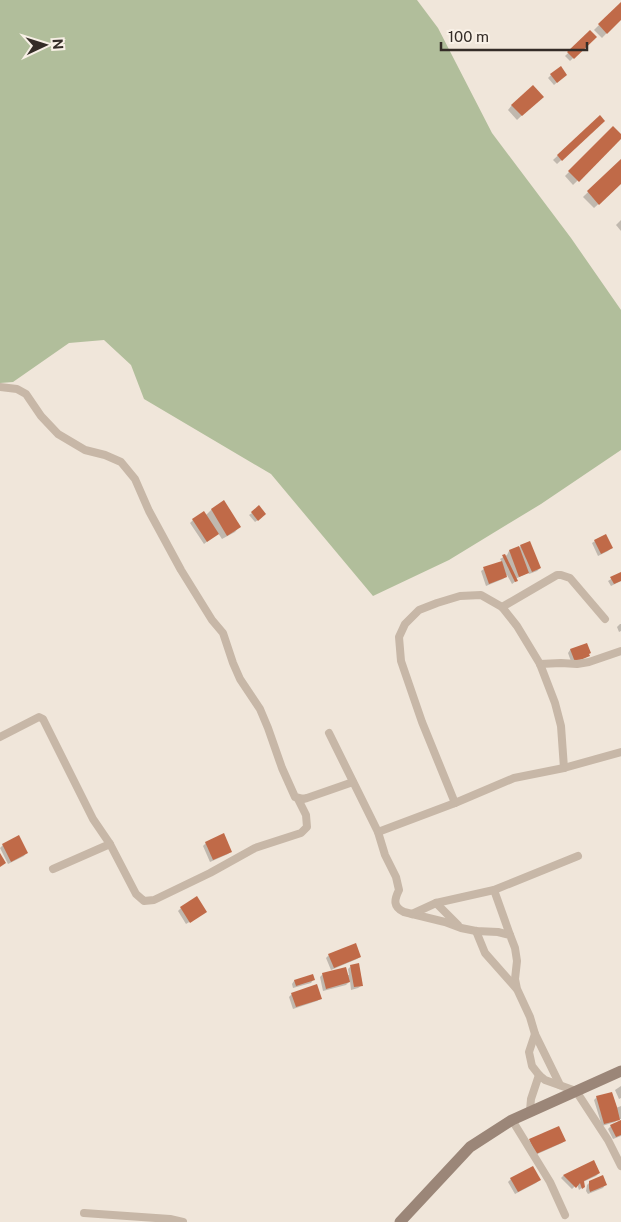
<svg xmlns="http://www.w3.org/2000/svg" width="621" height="1222" viewBox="0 0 621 1222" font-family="'Public Sans',sans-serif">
	<rect width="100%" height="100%" fill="#f0e6da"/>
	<path fill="#b1be9b" d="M0 0H417L438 28 492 133 571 238 621 310V450L541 504 449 560 373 596 271 474 144 399 131 365 104 340 69 343 13 382 0 383Z"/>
	<g fill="#0003">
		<path d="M621 3V18L602 38 594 30Z"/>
		<path d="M590 32 595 37 570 61 565 56Z"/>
		<path d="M551 75 563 77 554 85 548 78Z"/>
		<path d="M537 101 517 120 508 110 512 105Z"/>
		<path d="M600 117 603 121 557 164 553 160Z"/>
		<path d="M613 128 621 136V138L573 185 565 176Z"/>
		<path d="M621 160V183L594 208 583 197Z"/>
		<path d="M621 220V231L616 225Z"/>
		<path d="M224 502 239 527 235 532 222 539 218 533 204 544 190 523 193 520 205 516 211 510Z"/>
		<path d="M252 513 262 517 255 522 249 515Z"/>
		<path d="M595 541 611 548 608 551 598 556 592 543Z"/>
		<path d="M521 546 540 568 537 571 529 574 528 572 524 575 515 579 516 581 512 584 507 575 503 579 486 586 481 571 484 569 502 562 500 559 507 555 509 551 518 548Z"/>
		<path d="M621 573V581L611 586 608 581Z"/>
		<path d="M620 624H621V631L619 632 617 627Z"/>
		<path d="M586 644 588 655 585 658 572 664 568 653 570 650Z"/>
		<path d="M206 843 231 851 228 854 210 862 203 846Z"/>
		<path d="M3 845 26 853 24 856 8 864 0 848Z"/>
		<path d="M181 908 202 914 186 924 178 911Z"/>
		<path d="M329 955 360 957 357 959 331 970 326 958Z"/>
		<path d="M351 966 361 986 358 988 351 990 350 981 346 985 323 991 320 977 323 974 349 975 348 969Z"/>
		<path d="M313 980 311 983 293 988 292 984 294 981Z"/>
		<path d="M292 994 320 999 317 1001 293 1009 289 997Z"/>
		<path d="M621 1086V1098L619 1099 615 1090Z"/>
		<path d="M597 1097 616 1108 621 1106V1119H618L615 1122 602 1126 594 1100Z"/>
		<path d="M621 1122V1136L613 1139 608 1129 611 1126Z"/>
		<path d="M530 1140 564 1141 562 1143 533 1156 527 1143Z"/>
		<path d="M593 1162 599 1173 596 1176 583 1182 584 1186 579 1190 577 1184 572 1189 561 1178 563 1176Z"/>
		<path d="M511 1179 539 1180 536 1183 515 1194 508 1182Z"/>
		<path d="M590 1182 605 1185 603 1188 588 1194 586 1191 587 1185Z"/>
	</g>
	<g fill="#c06a48">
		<path d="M621 2V20L607 34 598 24Z"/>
		<path d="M590 30 597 37 574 59 567 52Z"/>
		<path d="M561 66 567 75 557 83 550 74Z"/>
		<path d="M533 85 544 97 522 116 511 105Z"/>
		<path d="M600 115 605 121 562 161 557 155Z"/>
		<path d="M613 126 621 134V139L579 182 568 171Z"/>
		<path d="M621 159V184L599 205 587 191Z"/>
		<path d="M224 500 241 527 227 536 211 509Z"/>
		<path d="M259 505 266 514 258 521 251 512Z"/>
		<path d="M204 511 219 534 207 542 192 519Z"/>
		<path d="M606 534 613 548 601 554 594 540Z"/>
		<path d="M530 541 541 568 532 572 520 545Z"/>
		<path d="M519 546 529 573 519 577 509 550Z"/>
		<path d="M505 554 518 581 515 582 502 555Z"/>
		<path d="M502 561 507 577 489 584 483 567Z"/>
		<path d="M621 572V581L614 584 610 577Z"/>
		<path d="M587 643 591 653 589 654 590 656 575 662 570 649Z"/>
		<path d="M224 833 232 852 213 860 205 842Z"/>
		<path d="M19 835 28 853 11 862 2 844Z"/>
		<path d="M0 853 6 863 0 867Z"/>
		<path d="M197 896 207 912 190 923 180 907Z"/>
		<path d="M356 943 361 957 334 968 328 954Z"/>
		<path d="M359 963 363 986 354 987 350 965Z"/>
		<path d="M346 967 350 982 326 989 322 973Z"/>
		<path d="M313 974 315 980 296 986 294 980Z"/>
		<path d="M317 984 322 999 296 1007 291 993Z"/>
		<path d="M612 1092 617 1107 620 1120 604 1124 596 1096Z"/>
		<path d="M621 1120V1135L616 1137 610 1125Z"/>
		<path d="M559 1126 566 1141 536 1154 529 1139Z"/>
		<path d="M594 1160 600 1173 584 1181 585 1187 582 1189 580 1183 576 1188 563 1175Z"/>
		<path d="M533 1166 541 1180 518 1192 510 1178Z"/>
		<path d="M603 1175 607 1185 590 1192 589 1188V1181Z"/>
	</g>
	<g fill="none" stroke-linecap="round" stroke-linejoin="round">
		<g stroke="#c7b7a7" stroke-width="8">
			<path d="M0 387 17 389 26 394 41 416 58 434 85 450 105 455 121 462 135 479 149 511 181 570 212 620 223 633 233 663 240 679 260 709 268 728 282 768 295 797 303 799 307 798 353 782"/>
			<path d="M502 607 557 575H561L570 578 605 619"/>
			<path d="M540 664 561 663 577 664 589 662 621 651"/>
			<path d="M329 733 378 832 385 855 396 877 399 890C394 900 393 907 404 912L445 922 461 928 476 931 498 932 510 935 515 948 517 961 515 979 517 989 530 1017 535 1034 529 1052 532 1066 539 1075 545 1080 576 1091 608 1140 621 1166"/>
			<path d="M0 737 39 717 43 719 93 819 110 844 136 894 144 901 154 900 210 873 255 848 301 833 307 827 306 815 298 799"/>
			<path d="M455 803 422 722 401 661 399 637 405 624 419 610 437 603 460 596 481 595 502 607 517 626 540 664 555 703 561 726 564 768"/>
			<path d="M378 832 455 803 514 778 564 768 621 752"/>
			<path d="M53 869 110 844"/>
			<path d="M494 890 510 935"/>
			<path d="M436 903 458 925"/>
			<path d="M412 914 436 903 494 890 578 856"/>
			<path d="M476 931 485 953 516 988"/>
			<path d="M535 1034 560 1085"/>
			<path d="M530 1111 531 1099 539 1075"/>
			<path d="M512 1120 550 1182 565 1215"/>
			<path d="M84 1213 170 1219 183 1222"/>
		</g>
		<path stroke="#9b8678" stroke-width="11" d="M400 1222 470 1147 512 1120 621 1071"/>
	</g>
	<g transform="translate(45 45) rotate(86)" stroke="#f8f0e6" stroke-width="4" paint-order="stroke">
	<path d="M0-4L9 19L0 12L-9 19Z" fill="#342c27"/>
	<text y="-8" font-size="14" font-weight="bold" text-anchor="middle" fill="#342c27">N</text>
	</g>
	<path d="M441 42v8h146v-8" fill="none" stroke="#342c27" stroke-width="2.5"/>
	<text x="448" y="42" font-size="15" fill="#342c27" stroke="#f8f0e6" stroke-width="4" paint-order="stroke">100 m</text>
</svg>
